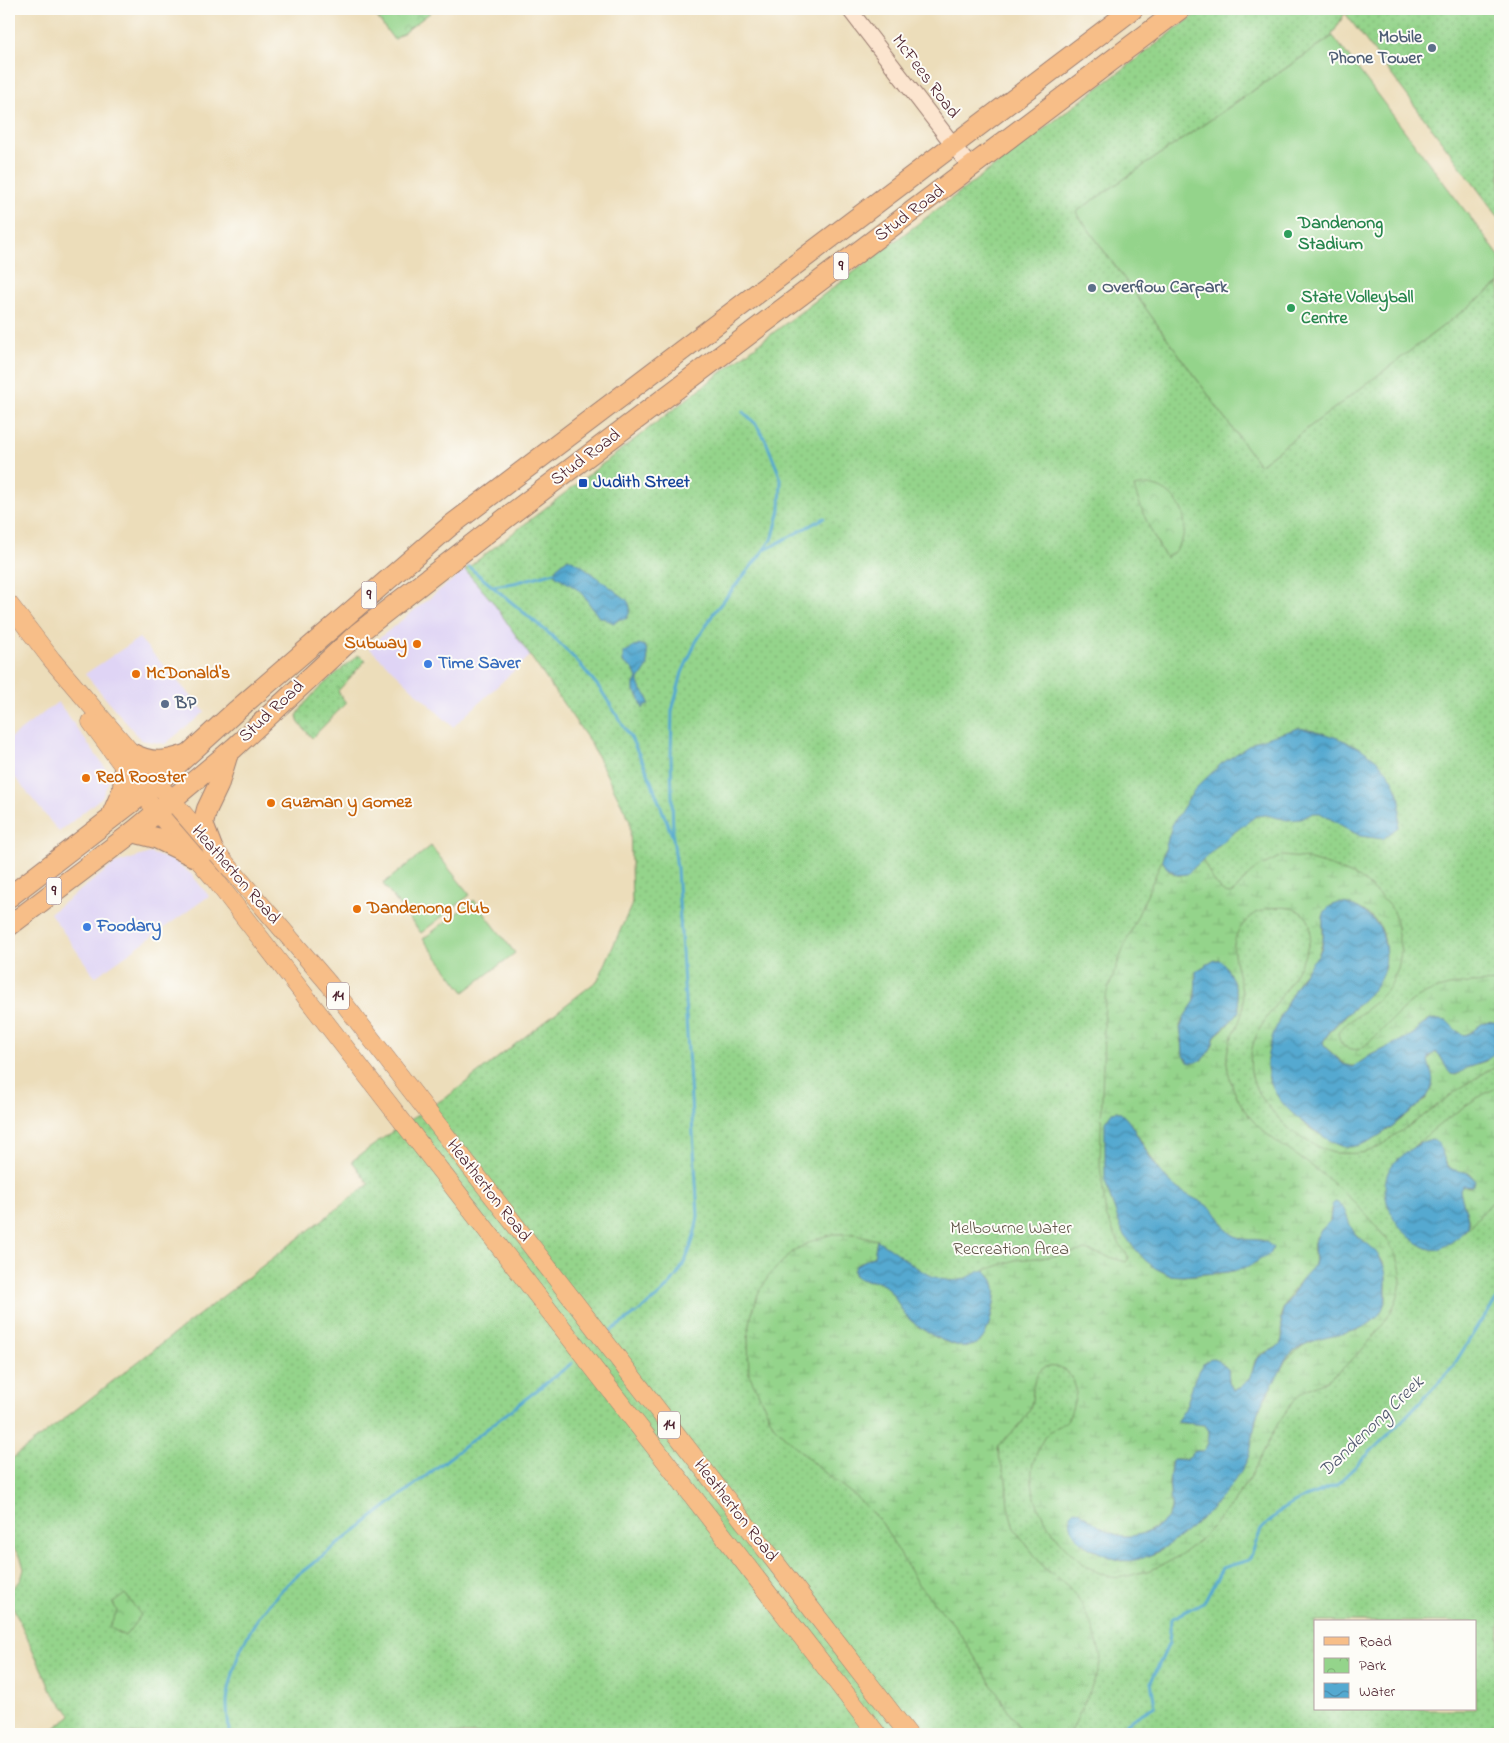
<svg xmlns="http://www.w3.org/2000/svg" width="1509" height="1743" viewBox="0 0 1509 1743" font-family="'Indie Flower',sans-serif">
	<defs>
		<pattern id="grass-dots" width="8" height="8" patternUnits="userSpaceOnUse" patternTransform="scale(1.25)"><rect width="8" height="8" fill="#94d48b"/><path d="M2 2h.1M6 6h.1" fill="none" stroke="#81b678" stroke-width="1.8" stroke-linecap="round"/></pattern>
		<pattern id="wetland-marsh" width="20" height="14" patternUnits="userSpaceOnUse" patternTransform="scale(1.25)"><rect width="20" height="14" fill="#94d48b"/><path d="M1 5h8M5 5V1M11 12h8M15 12V8" fill="none" stroke="#81b678"/></pattern>
		<pattern id="park-crowns" width="20" height="18" patternUnits="userSpaceOnUse" patternTransform="scale(1.25)"><rect width="20" height="18" fill="#94d48b"/><path d="M2 6a3 3 0 1 1 6 0M12 15a3 3 0 1 1 6 0" fill="none" stroke="#81b678"/></pattern>
		<pattern id="water-waves" width="16" height="10" patternUnits="userSpaceOnUse" patternTransform="scale(1.25)"><rect width="16" height="10" fill="#54a9d0"/><path d="M0 5q4-4 8 0t8 0" fill="none" stroke="#4889a9"/></pattern>
	</defs>
	<rect width="100%" height="100%" fill="#fdfcf7"/>
	<filter id="ink" filterUnits="userSpaceOnUse"><feTurbulence type="fractalNoise" baseFrequency=".02" numOctaves="2"/><feDisplacementMap in="SourceGraphic" scale="10" xChannelSelector="R" yChannelSelector="G"/><feConvolveMatrix kernelMatrix="1 2 1 2 8 2 1 2 1" color-interpolation-filters="sRGB"/></filter>
	<filter id="wash" filterUnits="userSpaceOnUse"><feTurbulence type="fractalNoise" baseFrequency=".0096" numOctaves="4" result="noise"/><feDisplacementMap in="SourceGraphic" scale="20" xChannelSelector="R" yChannelSelector="G"/><feGaussianBlur stdDeviation="1.12" result="paint"/><feColorMatrix in="noise" values="0 0 0 0 0 0 0 0 0 0 0 0 0 0 0 0 0 1.4 0 .05"/><feComposite in="paint" operator="in"/></filter>
	<g filter="url(#wash)">
		<rect width="100%" height="100%" fill="#ecddba"/>
		<g fill="#dfd4f5">
			<path d="M465 570 492 601 530 656 453 727 368 647Z"/>
			<path d="M139 638 205 712 165 744 141 740 85 674Z"/>
			<path d="M58 702 111 776 102 797 59 832 9 770V739Z"/>
			<path d="M150 853 174 861 191 874 209 896 95 977 50 913 115 864Z"/>
		</g>
		<g fill="url(#grass-dots)" stroke="#6f7a5b" fill-rule="evenodd">
			<path d="M1203 9H1500V219L1345 13 1331 37 1076 212 1259 465 1500 283V1734H47L71 1715 51 1690 9 1598V1591L21 1580 24 1569 21 1558 9 1542V1487L12 1484 9 1479V1461L369 1184 352 1161 397 1128 451 1094 598 980 632 904 630 821 590 742 492 601 465 570 757 345ZM1315 1622H1475V1709H1315Z"/>
			<path d="M358 655 366 660 338 691 346 703 312 738 299 723 297 716C309 693 338 673 358 655Z"/>
		</g>
		<g fill="url(#wetland-marsh)" stroke="#6f7a5b" fill-rule="evenodd">
			<path d="M1281 856 1303 858 1328 865 1360 878 1377 893 1394 911 1401 952 1398 969 1390 987 1372 1005 1345 1025 1338 1033C1340 1047 1345 1048 1358 1050 1379 1037 1393 1016 1413 1001 1437 984 1473 981 1500 983V1025C1481 1014 1479 1032 1464 1035L1457 1031 1447 1021 1427 1020 1417 1031 1407 1038 1371 1055 1355 1066H1347L1325 1047 1323 1042C1340 1014 1372 1001 1384 969 1388 960 1385 936 1381 928 1371 910 1332 889 1323 917V940L1318 956 1302 975 1280 1017 1267 1059 1269 1080 1279 1098 1309 1128 1333 1142 1342 1146 1363 1144 1388 1130 1425 1100 1431 1089 1432 1081 1428 1061 1433 1053H1438L1451 1074 1456 1075 1470 1066 1486 1061 1494 1052 1495 1041 1500 1036V1065C1462 1082 1431 1113 1395 1135 1388 1140 1380 1147 1372 1150 1363 1154 1346 1154 1336 1153 1325 1152 1314 1144 1303 1139 1291 1133 1260 1100 1255 1086 1248 1069 1249 1051 1257 1034 1268 1010 1331 939 1304 915 1294 906 1283 907 1270 908 1250 912 1231 932 1234 953 1236 972 1244 988 1243 1007 1242 1022 1231 1034 1228 1049 1223 1071 1236 1099 1249 1116 1265 1137 1292 1151 1313 1167 1341 1189 1402 1239 1401 1277 1401 1313 1362 1352 1337 1373 1325 1383 1309 1386 1298 1396 1293 1400 1291 1406 1287 1410 1273 1429 1267 1446 1256 1466 1233 1509 1189 1563 1139 1573 1131 1575 1120 1579 1112 1577 1098 1574 1083 1565 1073 1555 1050 1532 1029 1503 1032 1468 1033 1461 1041 1441 1046 1435 1051 1429 1063 1426 1068 1419 1071 1414 1075 1399 1076 1393 1077 1375 1055 1356 1040 1371 1031 1380 1034 1394 1031 1405 1025 1425 1010 1432 998 1447L1000 1461 1006 1480 1008 1506 1014 1528 1044 1568 1068 1586 1080 1602 1093 1627 1101 1657 1098 1673 1070 1734H1023L955 1626 917 1583 882 1523 856 1497 815 1465 774 1426 749 1374 748 1339 751 1317 758 1294 768 1277 780 1264 795 1250 816 1239 833 1234H856L877 1240 874 1256 856 1265 853 1271 855 1276C864 1283 872 1279 880 1283 893 1289 898 1306 906 1316 918 1329 961 1356 978 1343 987 1337 990 1322 992 1312 996 1296 998 1282 985 1270L1015 1260 1048 1257 1085 1250 1126 1262 1128 1260V1256L1120 1245 1106 1216 1100 1164 1105 998 1124 947 1162 860C1177 885 1186 875 1202 859 1207 868 1221 902 1234 892 1240 887 1244 879 1250 874 1258 866 1271 862 1281 856ZM1215 960H1219C1231 970 1238 992 1239 1008L1227 1026 1215 1036 1212 1047 1202 1060 1183 1054 1180 1025 1195 1001 1196 971ZM1117 1111C1129 1117 1149 1156 1159 1169 1168 1182 1180 1192 1194 1199 1199 1202 1206 1204 1210 1209 1220 1219 1225 1233 1239 1238 1248 1242 1256 1238 1265 1241L1271 1253 1243 1269 1227 1272 1182 1276 1114 1208 1108 1191 1112 1112ZM1331 1208 1349 1225 1353 1232 1365 1242 1383 1261 1386 1279V1301L1377 1316 1358 1330 1320 1338 1305 1344 1286 1360 1258 1411 1247 1460 1229 1488 1202 1518 1182 1534 1156 1553 1139 1559 1121 1561 1093 1550 1082 1543 1072 1528 1070 1518 1071 1514 1075 1510 1079 1511C1103 1530 1120 1545 1151 1530 1159 1526 1168 1520 1170 1512 1173 1504 1170 1493 1169 1485 1169 1477 1171 1470 1171 1462L1174 1459 1187 1460 1194 1451H1203C1209 1445 1209 1438 1209 1431L1205 1425 1177 1422C1179 1417 1183 1413 1185 1409 1191 1396 1196 1361 1212 1360 1218 1359 1224 1366 1228 1369L1229 1382 1233 1390C1243 1388 1251 1379 1253 1369 1254 1365 1254 1362 1256 1359 1263 1350 1276 1352 1281 1342 1286 1333 1278 1322 1282 1312 1286 1301 1294 1288 1302 1279 1305 1276 1310 1273 1312 1269 1318 1260 1311 1251 1314 1242 1317 1233 1324 1229 1330 1221Z"/>
			<path d="M1500 1086V1194L1464 1232C1475 1219 1460 1204 1460 1189L1463 1185 1469 1187 1473 1185C1478 1168 1459 1174 1452 1169 1447 1166 1436 1146 1432 1139L1413 1147C1440 1124 1467 1101 1500 1086Z"/>
		</g>
		<g fill="url(#park-crowns)" stroke="#6f7a5b">
			<path d="M371 9H428L431 12 394 40Z"/>
			<path d="M1147 485C1184 488 1200 537 1166 558 1152 535 1142 513 1134 487Z"/>
			<path d="M125 1594 141 1615 125 1636 109 1627 117 1611 113 1603Z"/>
		</g>
		<g fill="#94d48b" stroke="#6f7a5b">
			<path d="M1333 36 1500 257V283L1259 465 1076 212Z"/>
			<path d="M431 846 470 895 421 933 383 884Z"/>
			<path d="M474 900 515 953 464 992 423 939Z"/>
		</g>
		<g fill="url(#water-waves)" stroke="#4f647e">
			<path d="M568 558 581 565 626 599C632 606 631 612 626 619H620L614 623 598 616 580 591 555 575 556 568Z"/>
			<path d="M639 644 645 646 647 651 648 666 639 680V686L648 698 649 705H645L643 709 639 697 634 691V684L637 678 633 669 623 662V653Z"/>
			<path d="M1299 728C1339 735 1391 753 1400 800 1401 808 1399 819 1398 827L1383 839 1360 836 1320 813H1313L1301 819 1287 820 1266 815 1256 816 1228 837 1187 874 1177 875 1167 868 1162 860 1172 825 1195 789 1221 764 1256 741Z"/>
			<path d="M1339 903C1354 903 1365 911 1375 922 1382 928 1383 937 1385 946 1392 996 1343 1005 1323 1042L1325 1047 1343 1064 1353 1067 1371 1055 1412 1035 1429 1019 1447 1021 1457 1031 1464 1035C1479 1032 1481 1014 1500 1025V1036C1493 1041 1497 1047 1493 1054 1487 1063 1477 1062 1469 1067 1462 1070 1459 1076 1451 1074 1444 1067 1444 1058 1436 1052L1430 1056 1428 1061C1429 1066 1431 1070 1432 1075 1437 1096 1414 1108 1401 1119 1389 1130 1365 1147 1348 1147 1340 1147 1331 1141 1324 1137 1299 1120 1269 1100 1267 1066 1265 1041 1297 979 1314 960 1319 955 1323 947 1323 940 1325 925 1316 908 1339 903Z"/>
			<path d="M1215 960H1220C1231 970 1240 997 1239 1011 1233 1021 1224 1026 1216 1035 1213 1038 1214 1042 1212 1046 1208 1055 1198 1066 1188 1062L1183 1054 1182 1037 1180 1029 1186 1014 1195 1001 1196 971Z"/>
			<path d="M1117 1111C1128 1116 1136 1133 1142 1144 1151 1159 1161 1175 1174 1186 1187 1197 1205 1201 1216 1213 1223 1222 1225 1231 1235 1236 1249 1244 1262 1234 1273 1248L1271 1253 1253 1264 1243 1269 1227 1272 1182 1276 1169 1275 1155 1268 1145 1260 1131 1244 1122 1231 1108 1191 1105 1179V1122L1112 1112Z"/>
			<path d="M1432 1139C1444 1143 1441 1158 1448 1166 1457 1175 1471 1167 1475 1182L1472 1186 1463 1185 1460 1189C1461 1203 1471 1214 1467 1228 1461 1235 1448 1246 1439 1249 1434 1251 1426 1248 1421 1245 1397 1232 1376 1197 1389 1170 1392 1164 1399 1158 1405 1154 1412 1147 1422 1141 1432 1139Z"/>
			<path d="M1335 1202C1350 1206 1345 1229 1362 1240 1378 1250 1387 1265 1386 1283 1385 1290 1387 1296 1385 1302 1374 1345 1309 1326 1285 1360 1282 1366 1280 1372 1277 1377 1269 1390 1260 1403 1256 1418 1253 1431 1253 1445 1248 1458 1233 1493 1173 1553 1135 1560 1121 1563 1109 1557 1096 1551 1081 1545 1067 1531 1071 1514L1075 1510 1079 1511C1104 1530 1119 1545 1152 1530 1160 1526 1168 1519 1171 1511 1172 1504 1170 1498 1170 1491 1169 1481 1170 1471 1172 1460L1174 1459 1187 1460 1194 1451H1203C1209 1445 1209 1438 1209 1431L1205 1425 1176 1422C1179 1418 1182 1413 1185 1409 1191 1396 1195 1361 1212 1359 1217 1359 1224 1366 1228 1369L1229 1382 1233 1390 1240 1388 1249 1379 1257 1358 1276 1348 1281 1343 1283 1335 1281 1319 1283 1310 1302 1279 1313 1267 1315 1260 1314 1243 1320 1231 1330 1221 1332 1205Z"/>
			<path d="M877 1240C902 1254 928 1285 960 1280 969 1279 976 1271 985 1270 999 1283 996 1295 992 1312 990 1322 987 1337 978 1343 961 1356 918 1329 906 1316 898 1306 893 1289 880 1283 872 1279 864 1283 855 1276L853 1271 856 1265 874 1256Z"/>
		</g>
		<g fill="none" stroke-linecap="round" stroke-linejoin="round">
			<g stroke="#54a9d0" stroke-width="3">
				<path d="M765 550 824 518"/>
				<path d="M469 567 552 636 579 663 601 690 631 738 647 771 673 838 677 868 698 1216C688 1282 660 1297 609 1332"/>
				<path d="M493 586 514 583 555 572"/>
				<path d="M673 835 671 758 672 711 682 673 696 642 715 611 758 558 773 537 780 510 781 479 766 441 756 424 743 412"/>
				<path d="M229 1734C229 1724 227 1714 227 1703 227 1695 230 1685 232 1677 241 1636 264 1606 294 1578L572 1363"/>
				<path d="M1124 1734 1126 1723 1155 1706 1151 1682 1169 1643 1171 1619 1205 1601 1222 1568 1249 1560 1261 1530 1281 1510 1305 1497 1336 1485 1395 1428 1452 1368 1481 1321 1500 1295"/>
			</g>
		</g>
	</g>
	<g filter="url(#ink)">
		<g fill="none" stroke-linecap="round" stroke-linejoin="round">
			<defs>
				<path id="secondary" d="M849 9 971 168"/>
				<g id="primary">
					<path d="M9 604 52 660 329 984 908 1734"/>
					<path d="M91 722 157 812 213 877 877 1734"/>
				</g>
				<g id="highway">
					<path d="M131 753C152 764 164 762 186 755"/>
					<path d="M111 817 123 789 124 768"/>
					<path d="M133 832 156 838 193 856"/>
					<path d="M213 850 203 824 207 809 218 786 228 753"/>
					<path d="M9 897 157 783 237 710 450 526 1133 9"/>
					<path d="M9 926 133 832 234 748 357 634 515 511 1180 9"/>
				</g>
			</defs>
			<use href="#secondary" stroke="#9b7e72" stroke-width="17"/>
			<use href="#primary" stroke="#9b7e72" stroke-width="19"/>
			<use href="#highway" stroke="#9b7e72" stroke-width="22"/>
			<use href="#secondary" stroke="#fce5cf" stroke-width="15"/>
			<use href="#primary" stroke="#f7be88" stroke-width="18"/>
			<use href="#highway" stroke="#f7be88" stroke-width="20"/>
		</g>
	</g>
	<g fill="#5c6f8a" stroke="#fdfcf7" stroke-width="2">
		<circle cx="1432" cy="48" r="5"/>
		<circle cx="1092" cy="288" r="5"/>
		<circle cx="165" cy="704" r="5"/>
	</g>
	<g fill="#2e9e5b" stroke="#fdfcf7" stroke-width="2">
		<circle cx="1288" cy="234" r="5"/>
		<circle cx="1291" cy="308" r="5"/>
	</g>
	<rect fill="#1a4fb4" stroke="#fdfcf7" stroke-width="2" x="578" y="478" width="10" height="10" rx="2.5"/>
	<g fill="#e8710a" stroke="#fdfcf7" stroke-width="2">
		<circle cx="417" cy="644" r="5"/>
		<circle cx="136" cy="674" r="5"/>
		<circle cx="86" cy="778" r="5"/>
		<circle cx="271" cy="803" r="5"/>
		<circle cx="357" cy="909" r="5"/>
	</g>
	<g fill="#3f7fe0" stroke="#fdfcf7" stroke-width="2">
		<circle cx="428" cy="664" r="5"/>
		<circle cx="87" cy="927" r="5"/>
	</g>
	<g text-anchor="middle" dominant-baseline="central" stroke-width="4" stroke-linejoin="round" paint-order="stroke">
		<g fill="#fdfcf7" stroke="#806168" stroke-width="1">
			<rect x="833.5" y="252.5" width="15" height="27" rx="4"/>
			<rect x="361.5" y="581.5" width="15" height="27" rx="4"/>
			<rect x="46.5" y="877.5" width="15" height="27" rx="4"/>
			<rect x="327" y="982.5" width="22" height="27" rx="4"/>
			<rect x="658" y="1411.5" width="22" height="27" rx="4"/>
		</g>
		<g font-size="16" font-weight="bold" fill="#4a1f2b">
			<text x="841" y="266">9</text>
			<text x="369" y="595">9</text>
			<text x="54" y="891">9</text>
			<text x="338" y="996">14</text>
			<text x="669" y="1425">14</text>
		</g>
		<g font-size="18" font-weight="bold" fill="#4e5e75" stroke="#fdfcf7" text-anchor="start">
			<text x="1422" y="38" text-anchor="end">Mobile<tspan x="1422" dy="21">Phone Tower</tspan></text>
			<text x="1102" y="288">Overflow Carpark</text>
			<text x="175" y="704">BP</text>
		</g>
		<g font-size="18" fill="#4a1f2b" stroke="#fdfcf7">
			<text transform="translate(925 77) rotate(53)">McFees Road</text>
			<text transform="translate(910 214) rotate(-37)">Stud Road</text>
			<text transform="translate(586 458) rotate(-37)">Stud Road</text>
			<text transform="translate(272 712) rotate(-43)">Stud Road</text>
			<text transform="translate(235 875) rotate(49)">Heatherton Road</text>
			<text transform="translate(488 1191) rotate(52)">Heatherton Road</text>
			<text transform="translate(735 1511) rotate(52)">Heatherton Road</text>
		</g>
		<g font-size="18" font-weight="bold" fill="#27864d" stroke="#fdfcf7" text-anchor="start">
			<text x="1298" y="224">Dandenong<tspan x="1298" dy="21">Stadium</tspan></text>
			<text x="1301" y="298">State Volleyball<tspan x="1301" dy="21">Centre</tspan></text>
		</g>
		<g font-size="18" font-weight="bold" fill="#164399" stroke="#fdfcf7" text-anchor="start">
			<text x="593" y="483">Judith Street</text>
		</g>
		<g font-size="18" font-weight="bold" fill="#c56008" stroke="#fdfcf7" text-anchor="start">
			<text x="407" y="644" text-anchor="end">Subway</text>
			<text x="146" y="674">McDonald's</text>
			<text x="96" y="778">Red Rooster</text>
			<text x="281" y="803">Guzman y Gomez</text>
			<text x="367" y="909">Dandenong Club</text>
		</g>
		<g font-size="18" font-weight="bold" fill="#366cbe" stroke="#fdfcf7" text-anchor="start">
			<text x="438" y="664">Time Saver</text>
			<text x="97" y="927">Foodary</text>
		</g>
		<g font-size="18" fill="#605548" stroke="#fdfcf7">
			<text x="1011" y="1229">Melbourne Water<tspan x="1011" dy="21">Recreation Area</tspan></text>
		</g>
		<g font-size="19" font-style="italic" fill="#4e566d" stroke="#fdfcf7">
			<text transform="translate(1372 1427) rotate(-44)">Dandenong Creek</text>
		</g>
	</g>
	<rect width="1509" height="1743" fill="none" stroke="#fdfcf7" stroke-width="30"/>
	<rect x="1314" y="1620" width="162" height="90" fill="#fdfcf7" stroke="#b5a4a5"/>
	<rect x="1324" y="1637" width="25" height="8" fill="#f7be88" stroke="#b5a4a5"/>
	<text x="1359" y="1646" font-size="15" fill="#4a1f2b">Road</text>
	<rect x="1324" y="1658" width="25" height="15" fill="url(#park-crowns)" stroke="#b5a4a5"/>
	<text x="1359" y="1670" font-size="15" fill="#4a1f2b">Park</text>
	<rect x="1324" y="1683" width="25" height="15" fill="url(#water-waves)" stroke="#b5a4a5"/>
	<text x="1359" y="1696" font-size="15" fill="#4a1f2b">Water</text>
</svg>
